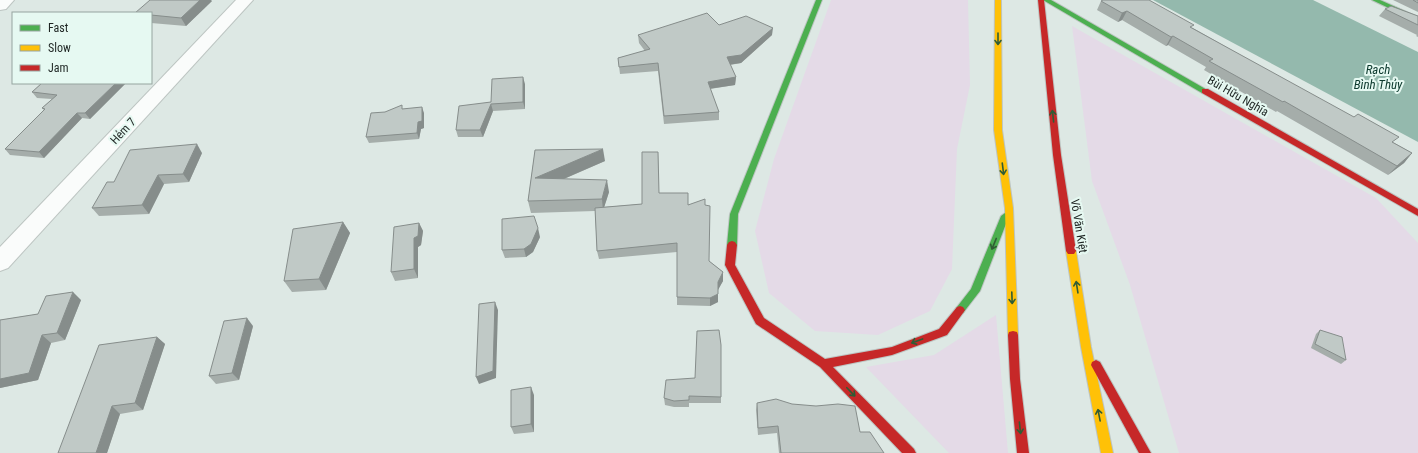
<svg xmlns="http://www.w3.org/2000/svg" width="1418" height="453" viewBox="0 0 1418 453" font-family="'Roboto Condensed',sans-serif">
	<rect width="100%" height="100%" fill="#dde8e4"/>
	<g fill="#e4dae7">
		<path d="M831 0H968L970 85 957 149 952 269 930 311 878 335 815 331 769 293 755 231 774 159Z"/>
		<path d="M1072 26 1376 198 1418 243V453H1179L1130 285 1092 181Z"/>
		<path d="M996 315 1008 453H949L866 367 934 355Z"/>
	</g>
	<path fill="#94b9ad" d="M1153 0H1313L1418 52V142Z"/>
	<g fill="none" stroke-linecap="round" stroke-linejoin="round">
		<defs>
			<g id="street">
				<path d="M0 0H14L6 9 0 10Z"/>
				<path d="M236 0H253L8 268 0 271V247Z"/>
			</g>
			<g id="fast">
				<path d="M816 0H822L738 214 737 245 735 248H729L727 245 730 214Z"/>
				<path d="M1043 0H1051L1209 91 1208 93H1202Z"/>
				<path d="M1372 0H1380L1418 17V22Z"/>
				<path d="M1005 213 1009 216 980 291 963 313 960 314 957 313 955 310 957 307 971 289 1001 216Z"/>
			</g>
			<g id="slow">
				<path d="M995 0H1001L1002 130 1013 208 1018 335 1017 338 1013 339 1009 338 1008 335 1005 208 994 130Z"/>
				<path d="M1071 247 1074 248 1076 251 1091 347 1113 453H1101L1081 347 1066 251 1068 248Z"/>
			</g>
			<g id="jam">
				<path d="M1038 0H1044L1061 155 1076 251 1074 254H1068L1066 251 1053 155Z"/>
				<path d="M1202 89H1208L1418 209V216L1202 93Z"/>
				<path d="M732 241 735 242 737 245 735 265 764 318 825 359 892 347 939 329 957 307 960 306 963 307 965 310 963 313 947 335 892 355 833 367 914 449 916 453H902L820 367 756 324 725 265 727 245 729 242Z"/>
				<path d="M1013 331 1017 332 1018 335 1020 379 1029 453H1017L1010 379 1008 335 1009 332Z"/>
				<path d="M1096 360 1100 362 1151 453H1139L1091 365 1092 362Z"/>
			</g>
		</defs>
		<use href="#street" stroke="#bdc5c2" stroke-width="2"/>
		<use href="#fast" stroke="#bdc5c2" stroke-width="2"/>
		<use href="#slow" stroke="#bdc5c2" stroke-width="2"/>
		<use href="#jam" stroke="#bdc5c2" stroke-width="2"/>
		<use href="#street" fill="#fafcfb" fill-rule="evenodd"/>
		<use href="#fast" fill="#4caf50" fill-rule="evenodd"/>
		<use href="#slow" fill="#ffc107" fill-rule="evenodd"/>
		<use href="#jam" fill="#c62828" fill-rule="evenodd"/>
	</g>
	<g fill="#a5adaa">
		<path d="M1393 0H1418V12Z"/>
		<path d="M212 1 186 26 151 23V13Z"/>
		<path d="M1101 1 1193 28 1412 153 1404 163 1388 175 1277 111 1276 112 1204 70 1206 67 1168 45 1166 46 1122 20 1118 22 1097 10Z"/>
		<path d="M1385 9 1418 16V37L1416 36 1417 35 1379 16Z"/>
		<path d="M719 25 772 35 741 63 730 65 736 77 735 85 710 89 719 112V120L664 124 658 71 620 74 618 58 645 51 639 43 638 35Z"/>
		<path d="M42 83H126L90 119 82 118 44 158 10 155 5 149 44 110 42 108 52 99 37 98 32 92Z"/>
		<path d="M525 84V109L493 111 483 137H458L456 130 491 102Z"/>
		<path d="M403 109 424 113V128L421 129 419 139 369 143 366 137 385 112Z"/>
		<path d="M535 150 605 161 564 179 609 192 604 207 642 204 658 152 659 193 688 205H705L709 261 723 272V281L718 289V302L710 306 677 305V252L599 259 597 251 595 211 531 213 528 201Z"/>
		<path d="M202 153 189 182 164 184 149 214 99 216 92 208 114 182Z"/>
		<path d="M343 222 350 233 326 290 292 292 284 281Z"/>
		<path d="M419 223 423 231 421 245 418 247V278L395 281 391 272Z"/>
		<path d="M540 237 533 252 526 257 505 258 502 250Z"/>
		<path d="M81 300 65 340 51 343 38 380 0 388V320L38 314Z"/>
		<path d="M253 326 239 380 216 384 209 376Z"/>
		<path d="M1320 330 1346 360 1341 364 1311 348 1316 334Z"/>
		<path d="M157 337 165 344 143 410 120 414 107 453H58Z"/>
		<path d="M721 345V403H689V407H674L665 405 664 398 695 378Z"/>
		<path d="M534 395V432L514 434 511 427Z"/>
		<path d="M757 403 860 432 884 453H779L777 433 758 435 756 410Z"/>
	</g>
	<g fill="#868d8b">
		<path d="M200 0H211L212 1 186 26 181 18Z"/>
		<path d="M1127 11 1122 20 1118 22 1122 13Z"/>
		<path d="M773 28 772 35 741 63 727 65V57Z"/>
		<path d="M1173 36 1168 45 1166 46 1171 37Z"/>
		<path d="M523 77 525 84V109L523 102Z"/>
		<path d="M736 77 735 85 708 89V82Z"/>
		<path d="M116 83H126L90 119 85 113Z"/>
		<path d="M491 104 493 111 483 137 480 130Z"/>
		<path d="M422 107 424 113V128L421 129 419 139 417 133 418 122Z"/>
		<path d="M77 113 82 118 44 158 39 152Z"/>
		<path d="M197 144 202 153 189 182 183 174Z"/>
		<path d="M603 149 605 161 538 190 535 178Z"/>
		<path d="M1412 153 1404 163 1388 175 1397 166Z"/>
		<path d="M158 175 164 184 149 214 142 205Z"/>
		<path d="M607 180 609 192 603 211 602 199Z"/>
		<path d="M343 222 350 233 326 290 319 279Z"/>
		<path d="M419 223 423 231 421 245 418 247V278L414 269V238Z"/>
		<path d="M538 228 540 237 533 252 526 257 524 249Z"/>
		<path d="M723 272V281L718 290V282Z"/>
		<path d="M73 292 81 300 65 340 57 333Z"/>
		<path d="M718 294V302L710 306V298Z"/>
		<path d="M495 302 498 310 496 378 479 384 476 377Z"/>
		<path d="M247 318 253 326 239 380 232 373Z"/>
		<path d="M42 335 51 343 38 380 0 388V379Z"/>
		<path d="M157 337 165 344 143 410 135 403Z"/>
		<path d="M531 387 534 395V432L531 424Z"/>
		<path d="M112 406 120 414 107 453H96Z"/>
	</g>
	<g fill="#c0c9c6" stroke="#868d8b">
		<path d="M150 0H200L181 18 151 15V13H135Z"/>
		<path d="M1103 0H1149L1194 25 1190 27 1230 49 1354 117 1358 114 1399 137 1392 142 1412 153 1397 166 1284 101 1283 102 1209 61 1213 59 1173 36 1171 37 1127 11 1122 13 1101 1Z"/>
		<path d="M1413 0H1418V3Z"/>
		<path d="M1391 6 1418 16V25L1385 9Z"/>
		<path d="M707 13 719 25 746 16 773 28 741 55 727 57 736 77 708 82 719 112 664 116 658 63 619 67 618 58 650 49 638 35Z"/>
		<path d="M523 77V102L491 104 480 130H456L459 106 491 102 492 79Z"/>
		<path d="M42 83H116L85 113H77L39 152 5 149 45 109 42 108 57 95 32 92Z"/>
		<path d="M402 105V109L422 107V121L418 122 417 133 366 137 371 113 385 112Z"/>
		<path d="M197 144 183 174 158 175 142 205 92 208 107 182H114L130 150Z"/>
		<path d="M603 149 535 178 607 180 602 199 528 201 535 150Z"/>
		<path d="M642 152H658L659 193H688V205L705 199V205L710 206 709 261 723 272 718 282V294L710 298 677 297V243L597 251 595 208 642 204Z"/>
		<path d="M534 216 538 228 531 244 524 249 502 250V219Z"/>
		<path d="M343 222 319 279 284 281 293 229Z"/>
		<path d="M419 223 418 236 414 238V269L391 272 394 227Z"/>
		<path d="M73 292 57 333 42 335 29 373 0 379V320L38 314 46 296Z"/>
		<path d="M495 302 493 371 476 377 479 304Z"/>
		<path d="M247 318 232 373 209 376 224 321Z"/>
		<path d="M719 330 721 345V397L689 396V400L674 401 664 398 666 380 695 378 697 331Z"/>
		<path d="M1320 330 1342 337 1346 360 1315 344Z"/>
		<path d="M157 337 135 403 112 406 96 453H58L99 345Z"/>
		<path d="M531 387V424L511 427V390Z"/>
		<path d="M776 399 792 404 816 406 838 404 855 406 860 432H870L884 453H781L778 426 758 428 757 403Z"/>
	</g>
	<defs><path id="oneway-shaft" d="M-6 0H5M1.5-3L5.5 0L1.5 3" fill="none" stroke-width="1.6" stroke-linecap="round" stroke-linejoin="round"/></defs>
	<g stroke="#305c35">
		<use href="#oneway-shaft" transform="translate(998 39) rotate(90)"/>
		<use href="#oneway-shaft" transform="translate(1053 116) rotate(-96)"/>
		<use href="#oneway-shaft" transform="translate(1003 169) rotate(83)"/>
		<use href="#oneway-shaft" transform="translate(994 244) rotate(112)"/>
		<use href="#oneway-shaft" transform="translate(1077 287) rotate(-99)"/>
		<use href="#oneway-shaft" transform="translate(1012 298) rotate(88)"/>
		<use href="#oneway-shaft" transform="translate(917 341) rotate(160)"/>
		<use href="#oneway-shaft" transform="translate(851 392) rotate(46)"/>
		<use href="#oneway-shaft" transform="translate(1099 415) rotate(-101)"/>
		<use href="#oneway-shaft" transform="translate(1020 428) rotate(84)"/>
	</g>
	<g text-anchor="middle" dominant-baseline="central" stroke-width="4" stroke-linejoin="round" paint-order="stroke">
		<g font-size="12" fill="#1e2523" stroke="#e6f9f2">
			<text transform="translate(1238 96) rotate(30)">Bùi Hữu Nghĩa</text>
			<text transform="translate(123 131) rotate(-47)">Hẻm 7</text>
			<text transform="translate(1079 226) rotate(81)">Võ Văn Kiệt</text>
		</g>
		<g font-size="13" font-style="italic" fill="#0c392d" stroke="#e6f9f2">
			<text x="1378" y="69">Rạch<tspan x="1378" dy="15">Bình Thủy</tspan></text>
		</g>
	</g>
	<rect x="12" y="12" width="140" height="72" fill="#e6f9f2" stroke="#96a49f"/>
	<rect x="20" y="25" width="20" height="6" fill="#4caf50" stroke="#96a49f"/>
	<text x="48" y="32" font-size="12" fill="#1e2523">Fast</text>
	<rect x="20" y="45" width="20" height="6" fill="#ffc107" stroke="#96a49f"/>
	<text x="48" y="52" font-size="12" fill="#1e2523">Slow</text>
	<rect x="20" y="65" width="20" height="6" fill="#c62828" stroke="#96a49f"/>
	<text x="48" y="72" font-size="12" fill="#1e2523">Jam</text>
</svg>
